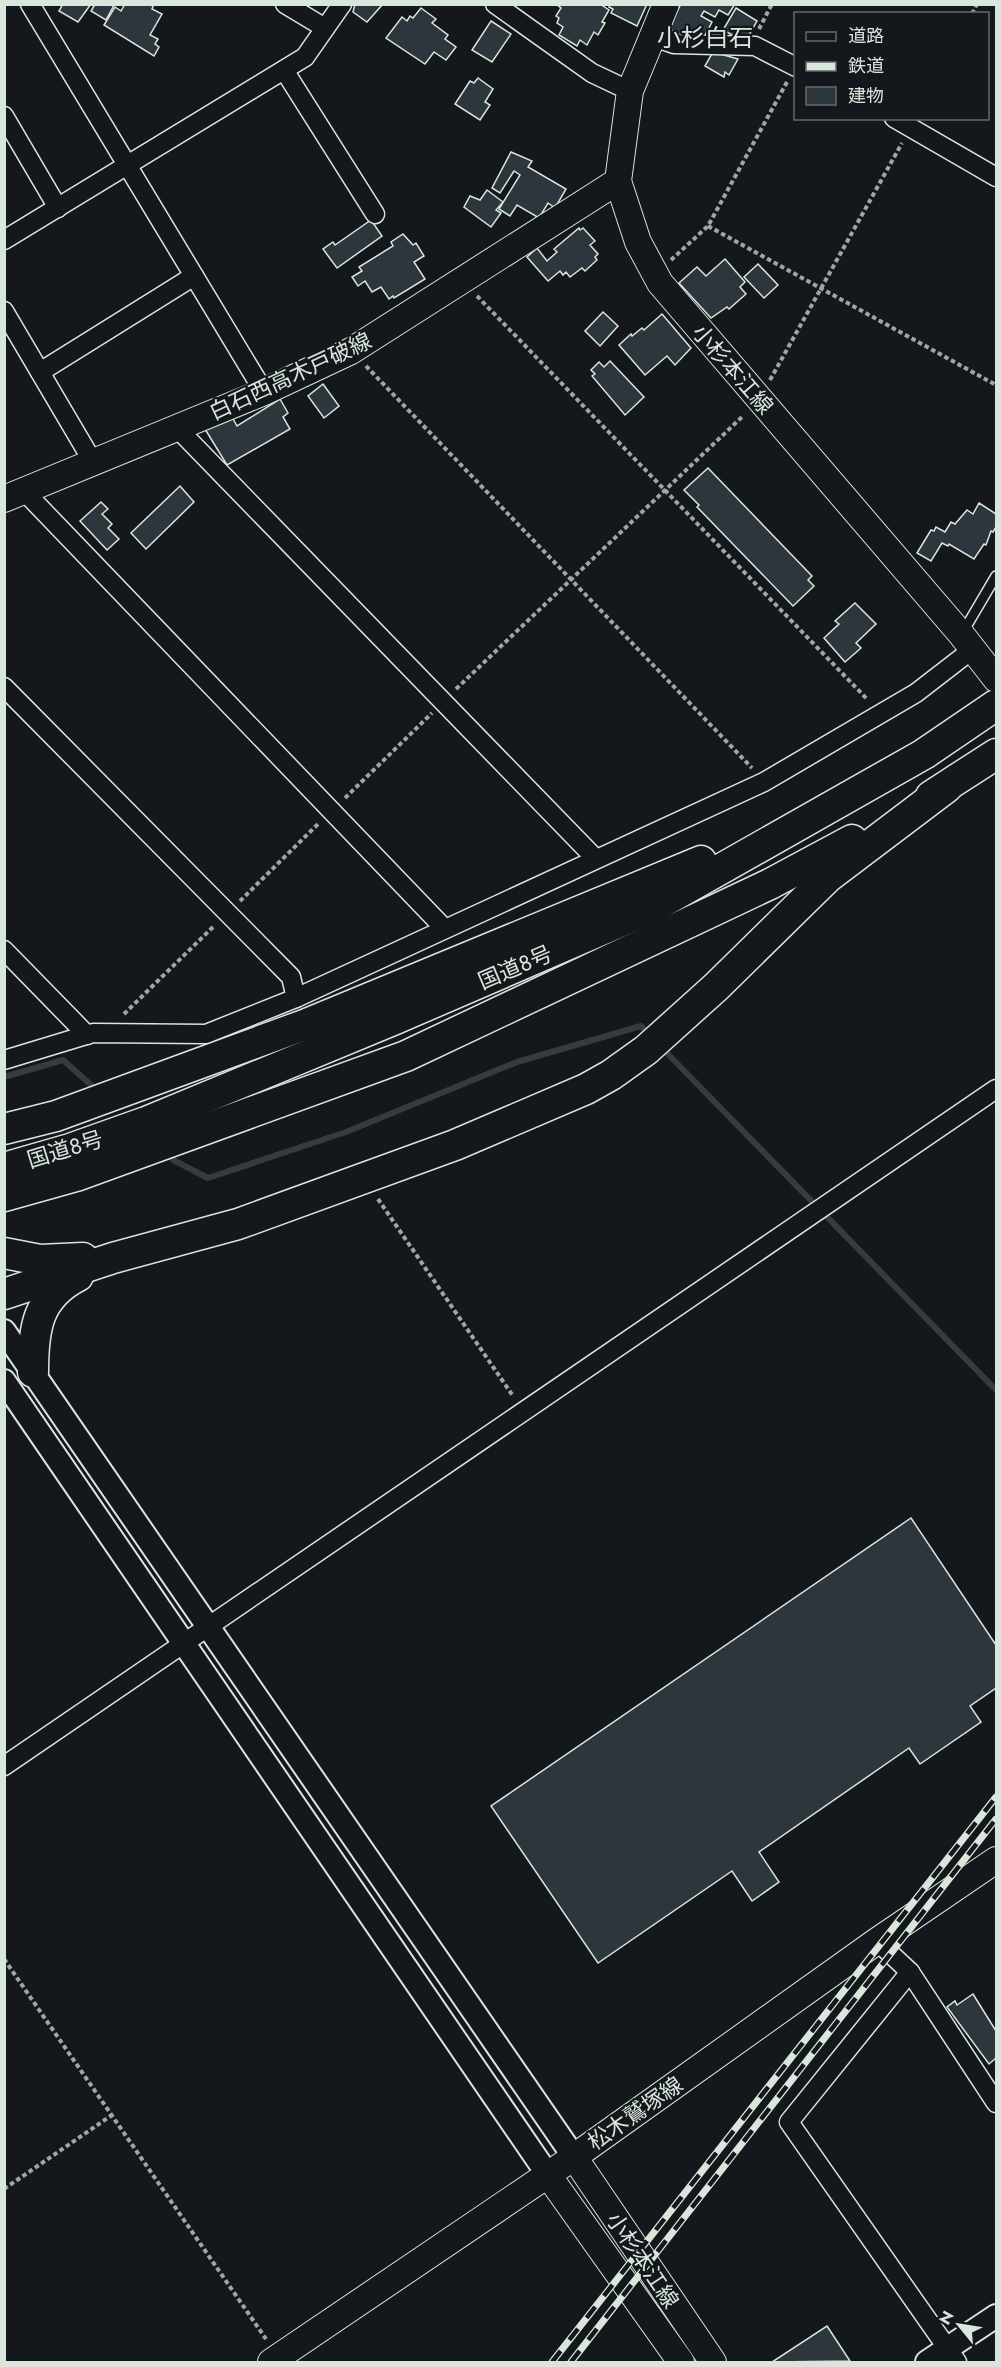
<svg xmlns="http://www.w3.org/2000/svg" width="1001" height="2367" viewBox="0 0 1001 2367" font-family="Jost,'Noto Sans JP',sans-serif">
	<rect width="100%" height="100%" fill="#14181c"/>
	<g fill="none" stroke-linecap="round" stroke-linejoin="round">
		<g stroke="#363b3e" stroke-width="6">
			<path d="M661 1047 996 1390"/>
			<path d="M4 1077 63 1060 99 1092"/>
			<path d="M166 1154 175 1161 208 1178 346 1132 517 1062 641 1026 650 1036"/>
		</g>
	</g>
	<g fill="#2c363c" stroke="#d8e6dc" stroke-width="1.5">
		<path d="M63 4H91L78 22 59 11Z"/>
		<path d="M92 4H114V5L106 20 91 11 94 6Z"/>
		<path d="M125 4H154L152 9 162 14 150 35 158 39 155 44 159 47 154 56 104 25 115 7 121 11Z"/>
		<path d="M355 4H383L367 22 353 12Z"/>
		<path d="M600 4 609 10 602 22 605 23 598 35 594 32 587 45 580 40 577 46 559 35 563 27 557 23 559 18 556 16 561 8 556 4Z"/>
		<path d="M610 4H647L637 26 611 13 613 9 609 7Z"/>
		<path d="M681 4H735L728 15 719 10 715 17 704 11 701 16 712 22 703 39 687 30 684 37 668 28Z"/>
		<path d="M421 8 436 19 432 23 448 35 445 39 456 47 446 60 434 52 425 64 386 38 402 17 407 21 410 16 413 18Z"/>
		<path d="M736 8 757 21 745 42 723 30Z"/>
		<path d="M491 21 511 34 492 62 472 50Z"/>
		<path d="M713 52 738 59 729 75 725 72 724 77 705 66Z"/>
		<path d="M478 78 493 89 485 102 490 105 480 120 455 104 470 81 474 83Z"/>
		<path d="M511 152 532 161 528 167 566 189 555 208 548 203 539 218 517 205 510 216 499 209 520 175 514 171 500 193 492 188Z"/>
		<path d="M487 190 503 202 496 210 501 213 491 227 464 207 470 196 480 200Z"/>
		<path d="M371 220 382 236 337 268 323 249 333 242 335 245Z"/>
		<path d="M579 228 580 230 583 228 595 241 590 245 598 254 595 257 597 260 585 271 582 268 570 277 566 272 563 275 560 271 548 281 527 257 537 248 547 261 557 252 554 249Z"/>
		<path d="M403 234 413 245 416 243 424 256 414 262 425 279 394 298 393 296 389 299 381 287 372 292 365 281 358 286 352 277 362 271 359 267 393 246 391 242Z"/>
		<path d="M725 259 745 282 740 287 746 294 729 309 727 307 711 318 679 283 697 267 706 276Z"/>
		<path d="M758 264 778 285 764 298 744 277Z"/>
		<path d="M603 312 618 326 600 346 585 331Z"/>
		<path d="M662 314 691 348 675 365 667 356 645 375 619 345 631 334 632 336 642 328 644 330Z"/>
		<path d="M610 361 644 397 625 415 592 376 595 374 591 370 599 362 604 367Z"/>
		<path d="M323 384 339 406 324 418 308 396Z"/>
		<path d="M280 399 288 413 283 417 290 429 227 465 205 429 232 417 237 426Z"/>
		<path d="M708 468 812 576 808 580 814 586 793 606 697 507 699 505 684 490Z"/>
		<path d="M180 486 194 502 146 549 131 533Z"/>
		<path d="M101 502 108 509 102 514 112 524 108 528 119 539 107 550 80 521Z"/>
		<path d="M979 503 996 514V527L993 532 991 531 986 545 984 544 974 559 949 544 948 546 942 543 931 561 917 553 931 530 934 531 936 527 945 532 951 522 955 524 967 510 973 514Z"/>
		<path d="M855 603 876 624 856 643 861 648 845 662 824 638 839 624 835 621Z"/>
		<path d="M911 1518 996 1645V1688L970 1706 981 1722 920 1764 909 1748 759 1852 779 1882 752 1901 732 1871 598 1963 491 1806Z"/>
		<path d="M973 1994 996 2031V2058L989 2064 947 2007 955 2001 957 2005Z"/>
		<path d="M827 2326 850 2361 772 2362Z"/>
	</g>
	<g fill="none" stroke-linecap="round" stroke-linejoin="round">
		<defs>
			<path id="service" d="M963 632 996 576"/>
			<g id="minor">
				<path d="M30 4 264 392"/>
				<path d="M285 4 325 28"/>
				<path d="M495 4 592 73 630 91"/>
				<path d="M651 36 674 44 755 46 796 67"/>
				<path d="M284 70 375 214"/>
				<path d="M4 116 58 208"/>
				<path d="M894 118 996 177"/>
				<path d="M4 240 305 57 342 4"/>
				<path d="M4 311 93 462"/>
				<path d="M40 372 194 276"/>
				<path d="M177 428 595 858"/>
				<path d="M24 491 444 928"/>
				<path d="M4 687 291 977 296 998"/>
				<path d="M4 950 87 1035"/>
				<path d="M4 1060 93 1033 206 1034 296 998 764 782 916 693 973 649"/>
				<path d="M4 1766 996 1089"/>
				<path d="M877 1941 910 1972 996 2103"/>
				<path d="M910 1972 789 2122 957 2362"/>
			</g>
			<g id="tertiary">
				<path d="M4 1331 574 2157"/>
				<path d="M4 1381 548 2175"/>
				<path d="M927 2362 996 2316"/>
			</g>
			<g id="secondary">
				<path d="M666 4 630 91 618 181 638 242 660 283 961 634 996 679"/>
				<path d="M4 499 264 392 351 351 618 181"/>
				<path d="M574 2157 713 2362"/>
				<path d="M548 2175 681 2362"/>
				<path d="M271 2362 574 2157 877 1941 996 1860"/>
			</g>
			<g id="trunk">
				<path d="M931 796 996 754"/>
				<path d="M4 1129 56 1116 304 1025 701 861"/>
				<path d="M4 1168 70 1149 146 1122 393 1020 652 908 924 754 996 705"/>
				<path d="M4 1196 79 1175 406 1056 770 884 852 840"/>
				<path d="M4 1253 40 1260 83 1258"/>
				<path d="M4 1294 113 1258 238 1224 455 1145 586 1089 611 1075 646 1050 716 987 828 877 947 787"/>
				<path d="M33 1372C33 1329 37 1297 78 1276"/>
			</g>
		</defs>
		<use href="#service" stroke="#d8e6dc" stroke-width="12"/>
		<use href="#minor" stroke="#d8e6dc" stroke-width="21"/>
		<use href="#tertiary" stroke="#d8e6dc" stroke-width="26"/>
		<use href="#secondary" stroke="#d8e6dc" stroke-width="28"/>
		<use href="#trunk" stroke="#d8e6dc" stroke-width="33"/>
		<g stroke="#9da8a2" stroke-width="4" stroke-dasharray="4.5 3" stroke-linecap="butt">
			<path d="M972 14 977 4"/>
			<path d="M759 29 772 4"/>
			<path d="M708 226 996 385"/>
			<path d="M671 260 708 226 787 82"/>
			<path d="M477 296 868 700"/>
			<path d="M366 366 752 768"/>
			<path d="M770 380 902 143"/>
			<path d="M456 689 744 415"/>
			<path d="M345 798 432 713"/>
			<path d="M240 901 320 822"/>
			<path d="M124 1014 215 925"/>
			<path d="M378 1199 513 1396"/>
			<path d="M4 1959 266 2339"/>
			<path d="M4 2189 112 2115"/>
		</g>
		<use href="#service" stroke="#14181c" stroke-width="9"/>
		<use href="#minor" stroke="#14181c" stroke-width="18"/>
		<use href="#tertiary" stroke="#14181c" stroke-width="22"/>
		<use href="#secondary" stroke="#14181c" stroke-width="26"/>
		<use href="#trunk" stroke="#14181c" stroke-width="30"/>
		<defs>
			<g id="rail">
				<path d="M552 2362 996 1797"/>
				<path d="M571 2362 996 1819"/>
			</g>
		</defs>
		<use href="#rail" stroke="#d8e6dc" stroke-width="7"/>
		<use href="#rail" stroke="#14181c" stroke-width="4.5" stroke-dasharray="14" stroke-linecap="butt"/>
	</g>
	<g text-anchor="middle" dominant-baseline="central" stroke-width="4.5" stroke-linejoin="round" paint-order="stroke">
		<g font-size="22" fill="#d8e6dc" stroke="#14181c">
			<text transform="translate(733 369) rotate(49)">小杉本江線</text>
			<text transform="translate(290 376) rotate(-25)">白石西高木戸破線</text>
			<text transform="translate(515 967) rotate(-23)">国道8号</text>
			<text transform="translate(65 1149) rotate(-17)">国道8号</text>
			<text transform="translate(635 2113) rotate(-35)">松木鷲塚線</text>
			<text transform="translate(643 2260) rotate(56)">小杉本江線</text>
		</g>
		<g font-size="24" fill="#d8e6dc" stroke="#14181c">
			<text x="705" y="37">小杉白石</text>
		</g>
	</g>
	<rect width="1001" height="2367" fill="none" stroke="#d8e6dc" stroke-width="12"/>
	<rect x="794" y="12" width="195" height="108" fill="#14181c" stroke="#626a69" stroke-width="1.5"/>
	<rect x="806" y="32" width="30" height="9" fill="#14181c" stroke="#626a69" stroke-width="1.5"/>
	<text x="848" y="42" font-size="18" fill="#d8e6dc">道路</text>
	<rect x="806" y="62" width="30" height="9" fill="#d8e6dc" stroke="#626a69" stroke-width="1.5"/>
	<text x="848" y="72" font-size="18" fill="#d8e6dc">鉄道</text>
	<rect x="806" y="87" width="30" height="18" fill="#2c363c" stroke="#626a69" stroke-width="1.5"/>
	<text x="848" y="102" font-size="18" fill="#d8e6dc">建物</text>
	<g transform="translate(959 2325) rotate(300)" stroke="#14181c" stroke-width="4.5" paint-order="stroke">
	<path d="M0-4.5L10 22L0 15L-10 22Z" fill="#d8e6dc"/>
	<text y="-9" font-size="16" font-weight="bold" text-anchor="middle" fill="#d8e6dc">N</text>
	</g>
</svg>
